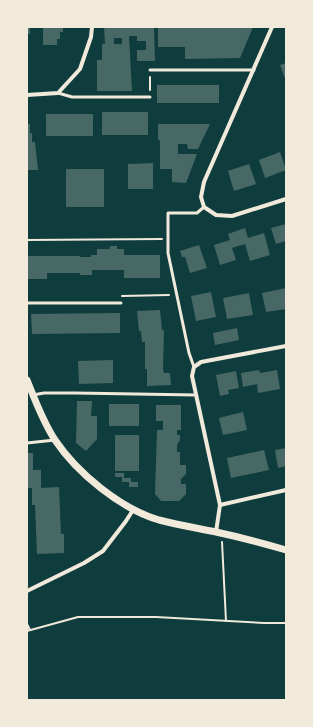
<svg xmlns="http://www.w3.org/2000/svg" width="313" height="727" viewBox="0 0 313 727" font-family="Inter,sans-serif">
	<rect width="100%" height="100%" fill="#0f3d3e"/>
	<g fill="#486865" fill-rule="evenodd">
		<rect x="27" y="27" width="3" height="7"/>
		<path d="M43 27H63V32H60V39H57V45H43Z"/>
		<path d="M104 27H154L155 61H137V50H146V41H137V36H129L132 91H97V60H102V44H105ZM114 38H122V44H114Z"/>
		<path d="M158 27H253L240 58 185 59V47H158Z"/>
		<path d="M286 63V81L280 65Z"/>
		<rect x="157" y="85" width="62" height="18"/>
		<rect x="102" y="112" width="46" height="23"/>
		<rect x="46" y="114" width="47" height="22"/>
		<path d="M27 124H30V133H32V142H35L38 170H27Z"/>
		<path d="M158 124H210L198 149H188L187 144H178V154H197L186 183 172 182V169H160V140H158Z"/>
		<path d="M280 152 286 170 265 178 259 160Z"/>
		<path d="M153 163V189H128V164Z"/>
		<path d="M249 164 256 184 234 191 228 171Z"/>
		<rect x="66" y="169" width="38" height="38"/>
		<path d="M286 224V241L276 244 271 228Z"/>
		<path d="M245 228 248 238 264 233 270 255 250 261 245 244 232 248 236 260 220 265 214 245 230 240 228 234Z"/>
		<path d="M199 245 207 268 190 273 185 257H182L180 251Z"/>
		<path d="M110 246H117V249H124V255H160V278H124V270H92V275H80V273H47V279H27V256H80V257H91V255H97V249H110Z"/>
		<path d="M286 288V309L266 312 262 293Z"/>
		<path d="M211 292 216 317 196 321 191 296Z"/>
		<path d="M249 293 253 315 227 319 223 298Z"/>
		<path d="M160 310 162 330H164L163 369 164 373H170L171 385 147 386V369H145V342H142L141 331H139L137 311Z"/>
		<path d="M120 313V333L32 334 31 314Z"/>
		<path d="M237 328 239 340 215 345 213 333Z"/>
		<path d="M113 360V383L79 384 78 361Z"/>
		<path d="M259 370 260 373 277 370 280 389 258 393 257 384 243 387 241 373Z"/>
		<path d="M236 371 239 388 228 390 229 394 220 396 216 375Z"/>
		<path d="M77 401H92L91 416H97V439L86 451 76 443Z"/>
		<rect x="109" y="404" width="30" height="22"/>
		<path d="M156 405H181V430H177V435H180V440L177 445V452H180V465H186V474L181 479V484H186V494L179 501H161L155 494 157 430H163V421H156Z"/>
		<path d="M243 412 247 430 223 435 219 418Z"/>
		<rect x="115" y="435" width="24" height="36"/>
		<path d="M286 448V466L278 468 275 450Z"/>
		<path d="M264 450 269 470 231 478 227 458Z"/>
		<path d="M27 453H33V470H41V488L59 487 61 534H64V553L37 554 35 505H32V488H27Z"/>
		<path d="M115 473H124V478H131V482H138V487H129V482H122V477H115Z"/>
	</g>
	<g fill="none" stroke-linecap="round" stroke-linejoin="round">
		<g stroke="#f1e9da" stroke-width="2">
			<path d="M150 90V77"/>
			<path d="M27 240 162 239"/>
			<path d="M122 296 169 295"/>
			<path d="M222 542 226 621"/>
			<path d="M27 624 30 630"/>
			<path d="M27 631 78 617H156L264 623H286"/>
		</g>
		<g stroke="#f1e9da" stroke-width="3">
			<path d="M150 70H254"/>
			<path d="M58 93 72 97H150"/>
			<path d="M27 303H121"/>
			<path d="M194 367 189 353 168 253V213H197L204 207"/>
			<path d="M33 395 44 393H75L196 395"/>
			<path d="M27 443 55 440"/>
		</g>
		<g stroke="#f1e9da" stroke-width="4">
			<path d="M272 27 204 182 201 197 204 207 216 215 232 216 286 199"/>
			<path d="M27 95 58 93 80 69 91 37 92 27"/>
			<path d="M220 505 286 490"/>
			<path d="M216 532 220 505 192 376 194 367 201 362 286 346"/>
			<path d="M27 591 84 563 103 551 126 521 133 510"/>
		</g>
		<path stroke="#f1e9da" stroke-width="7" d="M27 380C35 400 43 422 55 440 77 473 121 509 159 520 178 525 197 528 216 532 239 537 263 543 286 550"/>
	</g>
	<rect width="313" height="727" fill="none" stroke="#f1e9da" stroke-width="56"/>
</svg>
